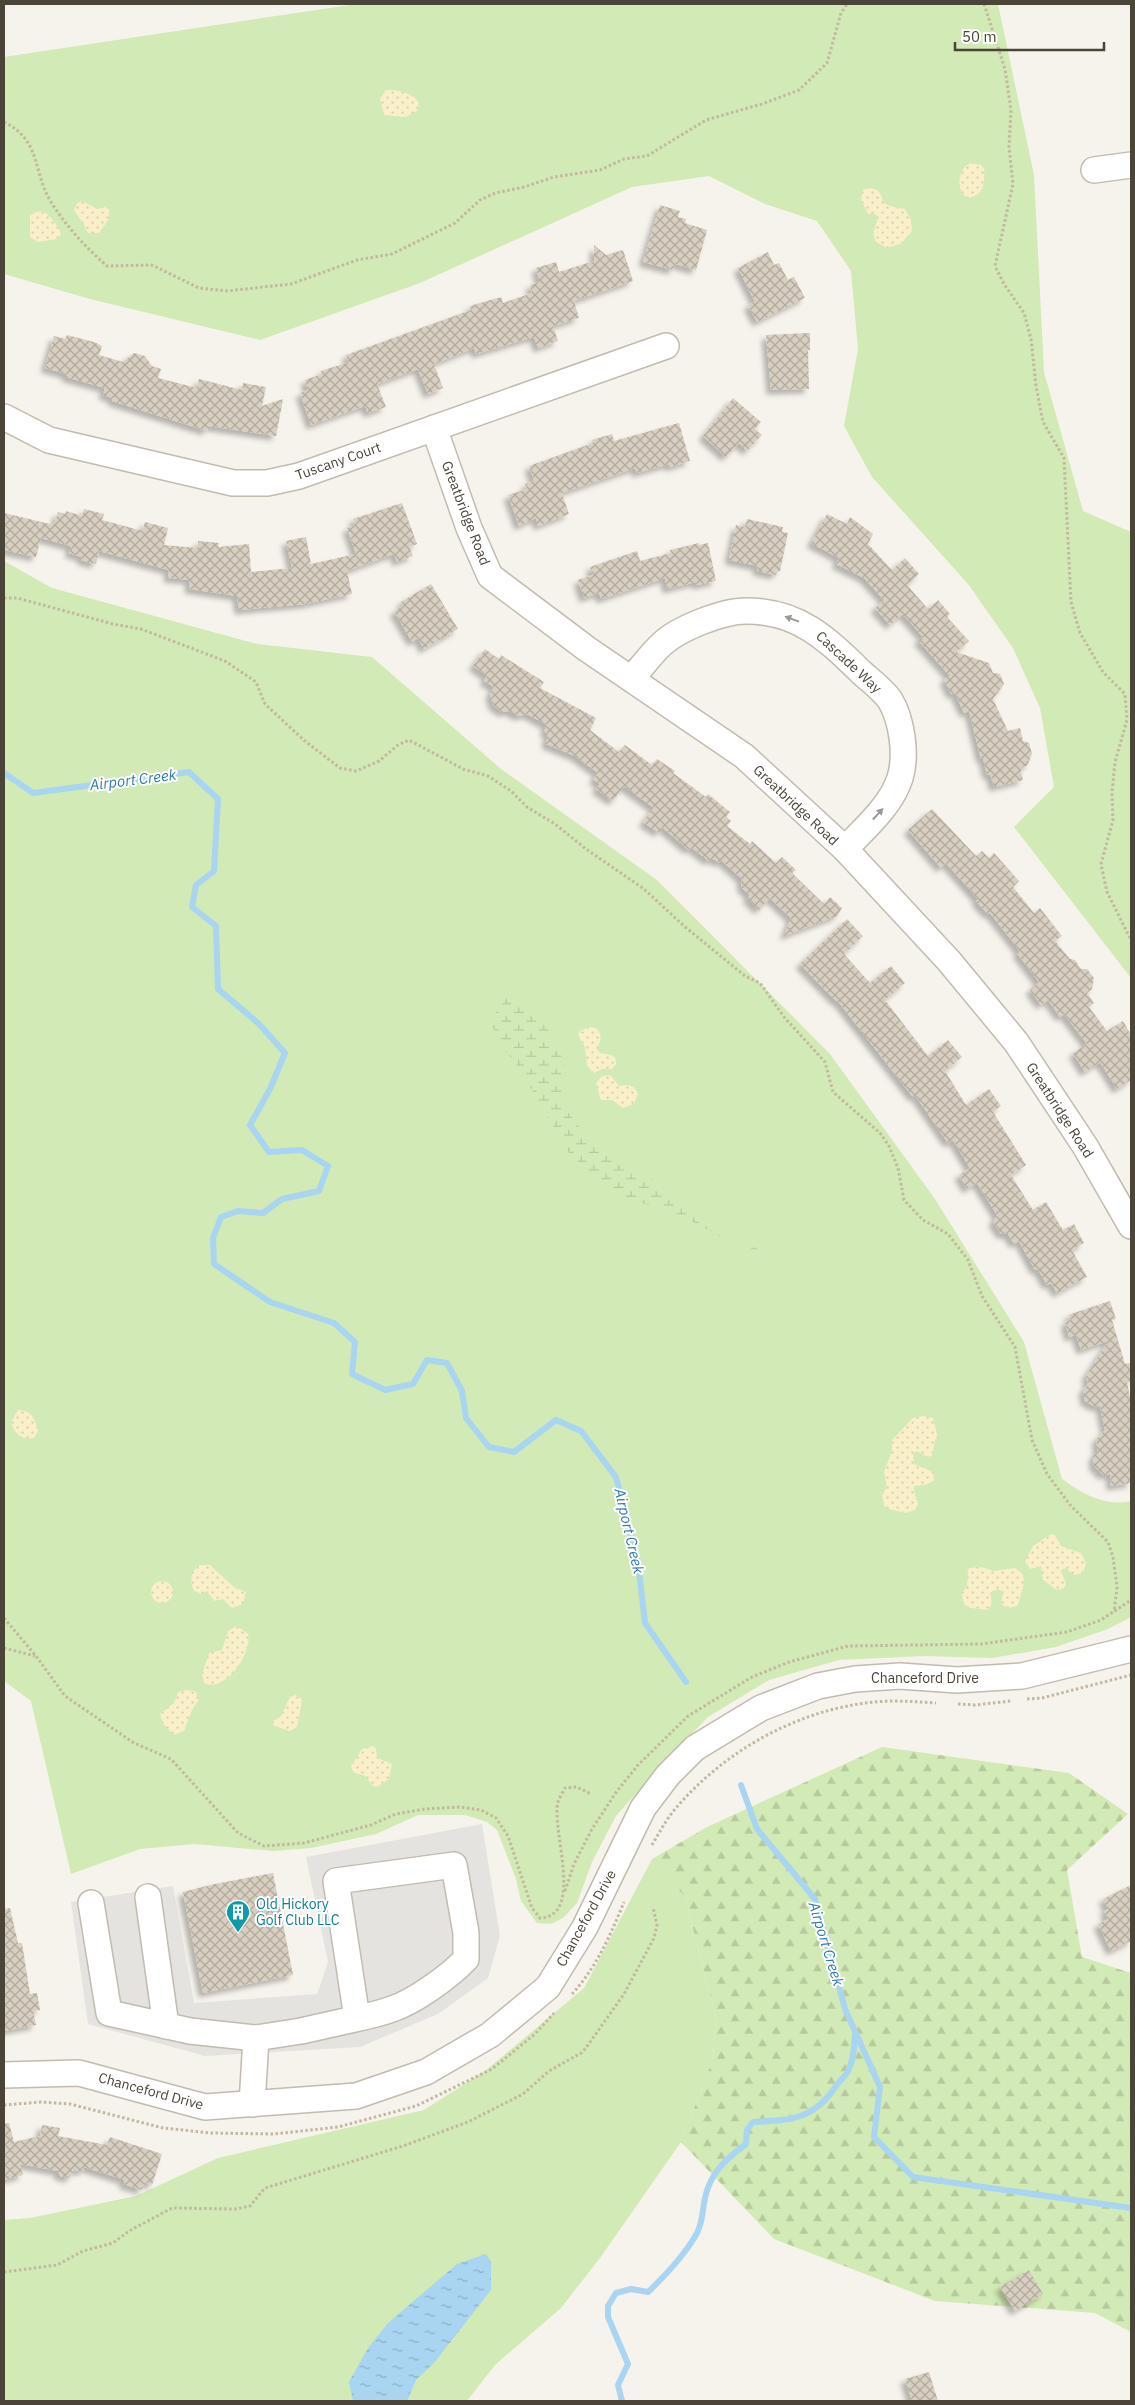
<svg xmlns="http://www.w3.org/2000/svg" width="1135" height="2405" font-family="'IBM Plex Sans',sans-serif">
	<style>
		.green { fill: #d2eab5 }
		.forest { fill: url(#forest-firs) }
		.wetland { fill: url(#wetland-marsh) }
		.sand { fill: url(#sand-dots) }
		.parking { fill: #e5e3e0 }
		.water { fill: url(#water-ripples) }
		.lines { fill: none; stroke-linecap: round; stroke-linejoin: round }
		.stream { stroke: #a9d4f2; stroke-width: 6 }
		.building { fill: url(#building-cross-hatch); filter: url(#shadow) }
		.minor-casing { stroke: #c2bbae; stroke-width: 28 }
		.path { stroke: #c4b79f; stroke-width: 3; stroke-dasharray: 2.5 2.5; stroke-linecap: butt }
		.minor { stroke: #fff; stroke-width: 25 }
		.oneway { fill: #9c9892 }
		.labels { text-anchor: middle; stroke-width: 4; stroke-linejoin: round; paint-order: stroke }
		.street-label { font-size: 14px; fill: #4b4439; stroke: #fff }
		.culture-label { font-size: 14px; fill: #0d838f; stroke: #fff; text-anchor: start }
		.water-label { font-size: 15px; font-style: italic; fill: #2e7ab2; stroke: #fff }
	</style>
	<defs>
		<pattern id="forest-firs" width="22" height="20" patternUnits="userSpaceOnUse" patternTransform="scale(1.25)"><rect width="22" height="20" fill="#d2eab5"/><path d="M5 1l3.5 6h-7zM16 11l3.5 6h-7z" fill="#b6ca9c"/></pattern>
		<pattern id="wetland-marsh" width="20" height="14" patternUnits="userSpaceOnUse" patternTransform="scale(1.25)"><rect width="20" height="14" fill="#d2eab5"/><path d="M1 5h8M5 5V1M11 12h8M15 12V8" fill="none" stroke="#b6ca9c"/></pattern>
		<pattern id="sand-dots" width="8" height="8" patternUnits="userSpaceOnUse" patternTransform="scale(1.25)"><rect width="8" height="8" fill="#f9efc9"/><path d="M2 2h.1M6 6h.1" fill="none" stroke="#d7cead" stroke-width="1.8" stroke-linecap="round"/></pattern>
		<pattern id="water-ripples" width="26" height="14" patternUnits="userSpaceOnUse" patternTransform="scale(1.25)"><rect width="26" height="14" fill="#a9d4f2"/><path d="M2 4q2-2 4 0t4 0M15 11q2-2 4 0t4 0" fill="none" stroke="#8caec5"/></pattern>
		<pattern id="building-cross-hatch" width="8" height="8" patternUnits="userSpaceOnUse" patternTransform="scale(1.25)"><rect width="8" height="8" fill="#d8cfc1"/><path d="M0 0l8 8M0 8l8-8" fill="none" stroke="#b1aa9e"/></pattern>
		<filter id="shadow"><feDropShadow dx="-4.5" dy="4.5" stdDeviation="2.5" flood-color="#0004"/></filter>
	</defs>
	<rect width="100%" height="100%" fill="#f6f3ec"/>
	<g class="green">
		<polygon points="356,4 998,4 1034,175 1044,372 1083,511 1131,532 1131,978 1014,827 1054,787 1040,708 1013,648 968,584 872,477 844,426 858,349 851,271 817,221 765,204 709,176 632,187 420,283 260,340 90,299 4,274 4,57"/>
		<path d="M4,561L52,588L257,644L372,657L501,769L657,880L830,1054L935,1199L1024,1342L1062,1479C1083,1494 1105,1507 1131,1501V1617L1108,1629L1056,1647L992,1658L924,1656L839,1660L769,1680L708,1717L669,1757L616,1816L592,1862L577,1903L563,1918L551,1924L537,1923L521,1901L516,1879L497,1830L487,1822L465,1815H418L376,1834L311,1848L274,1851L194,1844L140,1849L71,1874L31,1701L4,1681Z"/>
		<polygon points="652,1859 659,1864 685,1897 716,2017 713,2059 681,2142 600,2258 561,2308 495,2365 467,2401 4,2401 4,2220 30,2218 136,2196 218,2158 424,2110 485,2071 584,1988"/>
	</g>
	<polygon class="forest" points="882,1747 1069,1773 1128,1814 1067,1870 1082,1957 1131,1973 1131,2332 1095,2313 935,2301 774,2239 681,2142 713,2059 716,2017 685,1897 652,1859 707,1827"/>
	<polygon class="wetland" points="509,994 519,1000 548,1029 553,1048 567,1054 560,1083 566,1110 582,1130 614,1157 656,1181 691,1212 729,1236 757,1248 753,1254 680,1215 615,1195 569,1153 519,1068 505,1050 490,1022"/>
	<g class="sand">
		<path d="M386,90C400,90 411,92 419,103L417,111L406,117L384,115L380,99Z"/>
		<path d="M972,163L981,165L984,169C985,183 984,195 968,198C955,192 957,166 972,163Z"/>
		<path d="M867,188C878,188 881,192 883,202L890,206L905,209L911,220L912,231L902,243L887,248L876,242L873,234L878,217L874,213L868,214L861,199L863,190Z"/>
		<path d="M82,201L97,209L106,207L109,209V219L99,233H88C84,223 79,218 74,210L77,203Z"/>
		<path d="M42,211C51,215 57,225 61,234L57,239L38,242L30,237V216L33,213Z"/>
		<path d="M590,1027L596,1028C604,1036 600,1041 597,1049L600,1053C608,1055 617,1053 616,1064L612,1069H602L594,1073L587,1066L585,1047L578,1035L580,1031Z"/>
		<polygon points="608,1075 611,1076 619,1086 628,1085 634,1087 638,1094 634,1104 623,1108 612,1100 601,1100 596,1083 601,1077"/>
		<path d="M18,1410C32,1410 35,1419 38,1431L34,1438C21,1441 14,1433 11,1422Z"/>
		<polygon points="923,1416 933,1418 938,1438 935,1440 932,1456 927,1457 917,1451 913,1453 914,1464 933,1472 934,1481 925,1485 914,1486 914,1491 918,1504 915,1510 905,1513 889,1509 884,1506 882,1495 887,1487 884,1472 892,1451 892,1440 913,1418"/>
		<polygon points="1051,1534 1055,1535 1061,1546 1081,1553 1086,1563 1083,1573 1074,1575 1066,1568 1061,1570 1066,1584 1064,1588 1057,1590 1043,1580 1041,1566 1030,1569 1025,1561 1033,1546"/>
		<polygon points="200,1565 210,1565 234,1587 246,1592 243,1604 232,1608 223,1599 214,1601 207,1591 202,1594 194,1591 191,1583 192,1572"/>
		<path d="M981,1567L994,1571L1015,1568L1023,1574L1024,1583L1018,1605C1012,1608 1007,1609 1001,1604L1003,1592L998,1589L990,1593L992,1603L988,1610L971,1608L963,1604L962,1592L967,1587L968,1570L969,1568Z"/>
		<circle cx="162" cy="1592" r="11"/>
		<path d="M235,1627L240,1628L248,1634C253,1652 225,1694 204,1683L202,1674L209,1653L222,1650L228,1631Z"/>
		<polygon points="186,1690 195,1691 199,1700 193,1708 184,1731 174,1735 163,1724 160,1714 174,1703 178,1692"/>
		<polygon points="296,1695 301,1698 302,1701 297,1727 290,1731 274,1726 272,1722 281,1716 290,1697"/>
		<polygon points="373,1746 376,1749 377,1758 392,1764 389,1779 377,1787 373,1786 365,1776 353,1772 351,1766 362,1749"/>
	</g>
	<polygon class="parking" points="482,1824 500,1936 488,1978 438,2014 360,2047 205,2056 88,2024 71,1902 173,1886 194,2003 317,1994 328,1962 306,1857"/>
	<polygon class="water" points="486,2254 491,2262 491,2290 434,2363 416,2380 408,2399 406,2401 353,2401 349,2382 368,2348 388,2323 457,2264"/>
	<g class="lines">
		<g class="stream">
			<polyline points="4,773 33,793 189,772 218,799 214,871 196,885 192,907 216,926 218,989 258,1023 285,1053 270,1089 250,1125 269,1152 302,1150 328,1166 319,1191 282,1199 263,1213 238,1211 221,1217 213,1238 214,1264 270,1302 334,1323 355,1342 352,1374 385,1390 413,1384 427,1360 447,1363 462,1391 466,1418 489,1447 514,1452 556,1420 581,1431 616,1477 638,1562 645,1623 686,1682"/>
			<polyline points="741,1785 757,1829 815,1899 845,2009 880,2087 874,2137 913,2177 1131,2208"/>
			<path d="M622,2401L618,2385L628,2364L608,2317V2306L616,2293L631,2289L648,2292C666,2275 683,2257 696,2235C703,2223 702,2212 705,2198C710,2173 727,2158 746,2144L747,2130L753,2122C790,2120 814,2120 836,2086C839,2081 845,2077 848,2071C854,2060 854,2046 855,2034"/>
		</g>
	</g>
	<g class="building">
		<polygon points="660,205 680,211 678,217 686,219 685,223 707,230 696,270 675,264 673,270 643,262"/>
		<polygon points="594,245 606,255 623,250 633,281 574,301 579,318 553,326 558,341 538,348 534,337 476,354 474,348 434,364 443,388 428,394 418,369 377,384 386,407 368,413 365,406 311,425 300,393 308,390 305,380 322,374 321,371 349,362 346,355 471,310 470,306 501,297 503,303 532,293 530,285 540,282 536,268 556,262 559,272 594,261"/>
		<polygon points="768,252 774,265 779,263 788,280 794,277 805,298 757,322 748,305 755,302 738,268"/>
		<polygon points="810,333 810,350 808,350 809,389 771,390 766,335"/>
		<polygon points="67,335 94,342 102,346 99,355 123,362 134,353 145,356 152,366 161,369 158,378 197,388 199,379 242,390 243,383 266,387 262,406 283,399 276,436 208,426 207,431 112,401 113,398 103,395 105,388 66,377 67,374 45,368 54,336 65,339"/>
		<polygon points="733,398 761,422 755,429 762,435 747,451 739,443 726,457 703,436"/>
		<polygon points="679,423 690,461 670,467 669,464 637,473 635,468 562,493 569,514 538,526 536,518 519,526 508,495 527,489 525,484 534,481 529,466 593,443 592,440 612,434 614,441"/>
		<polygon points="402,503 417,544 409,547 413,556 397,562 394,554 347,571 352,594 305,604 239,610 237,596 189,589 190,580 168,578 169,570 99,551 96,564 81,560 82,557 69,553 71,546 41,538 36,557 4,550 4,513 54,525 58,512 65,514 66,511 82,516 84,509 104,514 102,520 143,531 145,522 168,528 164,545 198,548 198,541 219,543 218,547 249,544 251,572 292,568 286,541 306,537 311,564 356,554 347,528 355,525 353,519"/>
		<polygon points="827,514 847,524 850,517 873,534 868,544 892,570 905,558 919,574 907,585 928,609 938,600 950,614 947,617 969,641 956,652 989,663 993,673 1000,674 1004,684 993,699 1008,731 1020,728 1023,741 1029,743 1032,754 1027,766 1020,767 1023,780 994,787 990,774 987,775 983,758 981,759 969,711 964,713 955,693 951,694 944,679 950,676 918,640 923,637 903,614 890,625 875,608 884,600 864,578 836,564 839,558 811,543"/>
		<polygon points="747,519 783,527 782,532 788,533 780,571 777,571 776,575 757,571 758,566 729,560 736,525 745,527"/>
		<polygon points="699,543 699,545 708,543 716,581 697,585 696,582 667,589 665,578 601,599 599,593 584,598 578,580 593,575 590,567 637,551 640,561 671,553 670,550"/>
		<polygon points="431,584 458,629 424,649 418,638 412,642 394,611 403,606 401,602"/>
		<polygon points="485,649 499,659 501,655 544,682 540,688 596,718 590,730 619,752 625,745 652,765 657,759 675,771 673,773 706,797 708,794 730,812 726,817 731,821 727,826 750,844 752,841 776,863 782,857 796,870 792,873 824,904 830,897 842,908 837,916 784,936 791,918 770,898 759,910 747,898 750,895 742,888 741,878 721,860 719,863 712,858 709,861 691,847 689,850 662,827 659,833 643,822 654,808 624,786 613,801 596,789 600,784 593,779 598,773 575,756 546,744 548,734 544,731 547,725 527,714 518,716 510,711 502,712 493,705 490,694 494,687 484,681 487,676 473,666"/>
		<polygon points="932,809 976,856 982,851 989,858 994,853 1019,881 1013,887 1034,913 1040,908 1062,936 1055,941 1070,959 1075,960 1081,969 1087,969 1094,978 1092,989 1087,993 1094,1003 1089,1007 1107,1031 1123,1021 1131,1035 1131,1080 1117,1089 1100,1062 1085,1072 1073,1053 1087,1044 1064,1014 1060,1017 1048,1000 1041,1005 1030,990 1039,982 1017,953 1020,951 990,913 988,914 976,901 978,899 946,863 941,868 908,830"/>
		<polygon points="847,919 863,936 844,954 870,983 891,966 905,983 885,1000 928,1056 948,1040 962,1057 945,1071 966,1105 989,1089 1001,1106 993,1112 1026,1165 1011,1175 1033,1210 1046,1202 1063,1230 1074,1224 1084,1243 1072,1250 1087,1277 1057,1293 1051,1283 1047,1285 1038,1269 1035,1270 1019,1241 1014,1244 1008,1234 1001,1234 993,1222 997,1215 977,1183 967,1189 959,1175 970,1168 953,1140 948,1143 915,1095 913,1097 837,1000 836,1001 800,964"/>
		<polygon points="1110,1301 1116,1319 1112,1320 1125,1364 1131,1363 1131,1381 1127,1382 1131,1402 1131,1483 1111,1486 1110,1474 1103,1475 1094,1466 1093,1456 1098,1451 1096,1440 1105,1430 1100,1406 1096,1407 1085,1401 1083,1390 1088,1384 1086,1376 1108,1341 1081,1350 1076,1335 1069,1337 1065,1322 1071,1320 1068,1315"/>
		<polygon points="273,1873 293,1975 203,1993 183,1892 210,1885"/>
		<polygon points="1131,1885 1131,1941 1111,1951 1098,1924 1108,1919 1104,1911 1108,1909 1103,1899"/>
		<polygon points="10,1908 18,1943 22,1943 30,1994 37,1993 40,2010 33,2011 36,2025 4,2031 4,1909"/>
		<polygon points="9,2123 14,2142 40,2136 42,2125 60,2128 58,2136 107,2145 110,2137 162,2154 152,2185 144,2182 142,2190 123,2184 125,2180 84,2167 83,2171 74,2170 70,2178 60,2176 58,2171 20,2164 23,2175 4,2180 4,2124"/>
		<polygon points="1029,2270 1043,2294 1015,2311 1000,2287"/>
		<polygon points="929,2372 938,2401 912,2401 905,2379"/>
	</g>
	<g class="lines">
		<g class="minor-casing">
			<g id="minor">
				<polyline points="1094,170 1131,165"/>
				<polyline points="4,417 49,440 233,483 267,483 299,476 666,346"/>
				<polyline points="434,428 469,528 490,576 587,649 744,756 845,849 949,961 1016,1042 1085,1146 1131,1226"/>
				<path d="M632,678C642,667 651,654 662,644C679,628 723,611 746,611C799,611 827,639 862,673C871,681 883,690 890,700C902,720 907,755 900,778C891,806 865,828 845,849"/>
				<polyline points="148,1897 166,2026"/>
				<polyline points="91,1903 109,2013 190,2031 256,2038 252,2104"/>
				<path d="M256,2038L301,2031L350,2020C364,2017 379,2014 392,2009C414,2002 450,1976 466,1959V1933L454,1865L336,1881L357,2018"/>
				<polyline points="4,2075 79,2073 205,2107 356,2096 426,2072 490,2035 548,1987 585,1927 643,1808 668,1775 695,1748 761,1708 818,1686 855,1679 900,1676 957,1680 1022,1676 1131,1649"/>
			</g>
		</g>
		<g class="path">
			<polyline points="984,4 1005,69 1011,110 1009,147 1013,184 995,266 1004,284 1024,313 1031,339 1036,386 1043,422 1064,458 1071,602 1080,633 1103,672 1125,694 1127,720 1115,762 1112,793 1113,820 1101,864 1107,892 1131,940"/>
			<path d="M4,122C42,141 32,171 51,202C66,226 86,248 107,266L152,265L199,288L227,291L291,284L357,260L392,254L455,223L480,200L495,193L524,187L554,177L600,170L624,159L647,156L706,120L762,104L799,90L827,63L841,13L847,4"/>
			<polyline points="4,598 17,598 113,624 141,629 225,661 256,682 265,704 306,742 340,768 356,771 379,761 398,745 409,740 463,769 488,776 511,791 527,807 555,824 586,849 644,889 684,926 745,976 760,983 784,1017 825,1062 833,1092 880,1133 889,1146 898,1168 904,1200 923,1220 948,1234 968,1260 982,1296 1015,1347 1032,1440 1047,1474 1071,1506 1108,1542 1113,1557 1117,1587 1114,1612"/>
			<path d="M4,1618L36,1656L65,1696L134,1743L171,1759L238,1833L264,1846L304,1843L371,1825L396,1814L425,1809L460,1807L481,1810L496,1818L508,1836L532,1908L540,1918C585,1916 551,1830 558,1802C559,1798 563,1792 565,1788L577,1787L591,1794"/>
			<polyline points="4,1648 35,1656"/>
			<polyline points="1027,1699 1042,1698 1131,1675"/>
			<polyline points="958,1704 975,1705 1011,1701"/>
			<path d="M652,1845C659,1833 666,1820 675,1809C728,1747 807,1704 890,1701C906,1701 921,1702 936,1703"/>
			<polyline points="565,1891 574,1864 592,1829 617,1791 638,1765 688,1716 752,1677 789,1662 848,1646 981,1644 1067,1632 1101,1620 1131,1600"/>
			<path d="M572,1994C596,1968 611,1934 624,1902"/>
			<polyline points="4,2105 41,2102 70,2104 163,2128 211,2133 274,2134 338,2127 416,2106 492,2069 535,2034 554,2013"/>
			<polyline points="4,2272 57,2265 83,2251 113,2243 129,2231 172,2208 235,2209 250,2206 265,2188 403,2146 468,2122 523,2094 549,2071 583,2052 624,1994 654,1938 657,1925 653,1907"/>
		</g>
		<use href="#minor" class="minor"/>
	</g>
	<defs><path id="oneway-solid" d="M-6-.8H1V-3.2L6.5 0L1 3.2V.8H-6Z" transform="scale(1.25)"/></defs>
	<g class="oneway">
		<use href="#oneway-solid" transform="translate(792 619) rotate(-160)"/>
		<use href="#oneway-solid" transform="translate(878 814) rotate(-47)"/>
	</g>
	<defs>
		<g id="building-pin" transform="scale(1.25)"><path d="M0 17L-7.5 6A9.5 9.5 0 1 1 7.5 6Z" fill="#0f9aa8" stroke="#fff"/><path d="M-4-6H4V6H1V3H-1V6H-4ZM-2.5-4.3h1.7v1.8h-1.7ZM.8-4.3h1.7v1.8H.8ZM-2.5-1h1.7V.8h-1.7ZM.8-1h1.7V.8H.8Z" fill="#fff"/></g>
	</defs>
	<g fill-rule="evenodd">
		<use href="#building-pin" x="238" y="1912"/>
	</g>
	<g class="labels">
		<g class="street-label">
			<text transform="translate(338 461) rotate(-19)" y="5">Tuscany Court</text>
			<text transform="translate(466 513) rotate(69)" y="5">Greatbridge Road</text>
			<text transform="translate(849 662) rotate(43)" y="5">Cascade Way</text>
			<text transform="translate(796 805) rotate(43)" y="5">Greatbridge Road</text>
			<text transform="translate(1060 1110) rotate(57)" y="5">Greatbridge Road</text>
			<text x="925" y="1683">Chanceford Drive</text>
			<text transform="translate(586 1918) rotate(-61)" y="5">Chanceford Drive</text>
			<text transform="translate(151 2091) rotate(15)" y="5">Chanceford Drive</text>
		</g>
		<g class="culture-label">
			<text x="256" y="1909">Old Hickory<tspan x="256" dy="16">Golf Club LLC</tspan></text>
		</g>
		<g class="water-label">
			<text transform="translate(133 780) rotate(-7)" y="5">Airport Creek</text>
			<text transform="translate(629 1531) rotate(77)" y="5">Airport Creek</text>
			<text transform="translate(826 1944) rotate(73)" y="5">Airport Creek</text>
		</g>
	</g>
	<rect width="1135" height="2405" fill="none" stroke="#4b4439" stroke-width="10"/>
	<path d="M955 42v8h149v-8" fill="none" stroke="#4b4439" stroke-width="2.5"/>
	<text x="962" y="42" font-size="15" fill="#4b4439" stroke="#ffffff" stroke-width="4" paint-order="stroke">50 m</text>
</svg>
